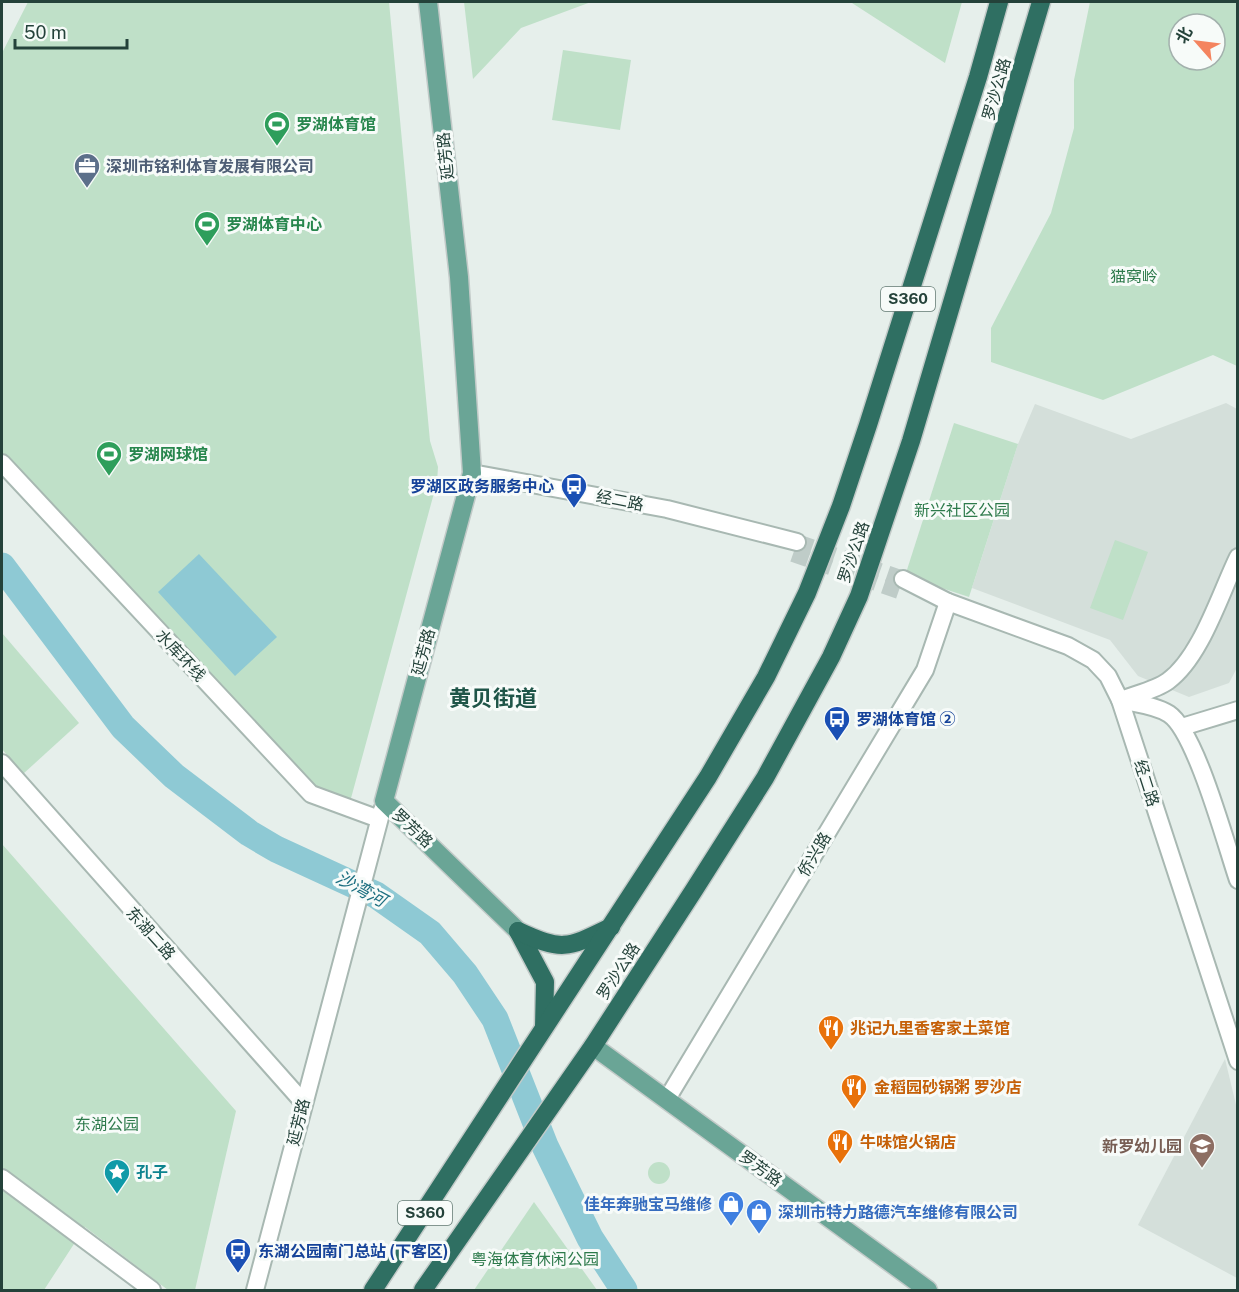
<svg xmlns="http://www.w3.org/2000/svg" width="1239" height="1292" font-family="'Public Sans','Noto Sans SC',sans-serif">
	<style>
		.built { fill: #d4dfda }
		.green { fill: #bfe0c8; fill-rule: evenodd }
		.water { fill: #8ec9d4 }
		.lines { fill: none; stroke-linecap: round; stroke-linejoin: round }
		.river { stroke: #8ec9d4; stroke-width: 27 }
		.minor-tunnel { stroke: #bfccc8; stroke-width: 16; stroke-dasharray: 16 8; stroke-linecap: butt }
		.minor-casing { stroke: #a8b8b2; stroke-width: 20 }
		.major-casing { stroke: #c2cac8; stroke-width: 21 }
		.highway-casing { stroke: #c2cac8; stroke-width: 21 }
		.minor { stroke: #fff; stroke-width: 16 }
		.major { stroke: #6aa596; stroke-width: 18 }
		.highway { stroke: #2f6f62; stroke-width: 18 }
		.labels { text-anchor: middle; stroke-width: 6; stroke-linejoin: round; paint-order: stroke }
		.shield { fill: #f7fbf9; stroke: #637a73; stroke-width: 1.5 }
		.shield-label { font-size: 15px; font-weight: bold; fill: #24423a }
		.street-label { font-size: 16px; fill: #24423a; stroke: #f7fbf9 }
		.leisure-label { font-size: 16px; font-weight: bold; fill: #27864d; stroke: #f7fbf9; text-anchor: start }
		.service-label { font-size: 16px; font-weight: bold; fill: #4e5e75; stroke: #f7fbf9; text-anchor: start }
		.park-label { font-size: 16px; fill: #2d7a4b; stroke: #f7fbf9 }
		.transit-label { font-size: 16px; font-weight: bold; fill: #164399; stroke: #f7fbf9; text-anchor: start }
		.food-label { font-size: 16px; font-weight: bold; fill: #c56008; stroke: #f7fbf9; text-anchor: start }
		.education-label { font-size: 16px; font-weight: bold; fill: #785e54; stroke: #f7fbf9; text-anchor: end }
		.culture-label { font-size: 16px; font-weight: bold; fill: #0d838f; stroke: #f7fbf9; text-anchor: start }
		.shop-label { font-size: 16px; font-weight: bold; fill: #366cbe; stroke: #f7fbf9; text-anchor: end }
		.water-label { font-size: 18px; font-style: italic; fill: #1c6f80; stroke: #f7fbf9 }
		.district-label { font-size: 22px; font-weight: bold; fill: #1f5548; stroke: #f7fbf9 }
	</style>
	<rect width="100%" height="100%" fill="#e6efeb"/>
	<g class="built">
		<polygon points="1226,403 1237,409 1238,666 1229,683 1189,697 1138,676 1110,640 972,588 1018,444 1035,404 1131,439"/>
		<polygon points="1225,1059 1238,1113 1237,1278 1138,1225"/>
	</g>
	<g class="green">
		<polygon points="28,2 389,2 430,441 438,467 437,482 347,813 306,799 2,477 2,53"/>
		<polygon points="464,2 591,2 521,28 473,79"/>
		<polygon points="844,2 962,2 945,63 852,3"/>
		<path d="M1090,2H1238L1237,366L1213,355L1103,400L991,362V328L1051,213L1074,128V80ZM1179,24H1215V60H1179Z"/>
		<polygon points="563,50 631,60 620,130 552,120"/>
		<polygon points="954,423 1018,444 969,597 905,576"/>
		<polygon points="1115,540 1148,552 1123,620 1090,608"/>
		<polygon points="2,633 79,723 23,774 2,749"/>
		<polygon points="2,844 236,1111 195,1290 168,1290 85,1227 44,1290 2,1290"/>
		<circle cx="659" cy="1173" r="11"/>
		<polygon points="534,1202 597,1290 474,1290"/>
	</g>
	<polygon class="water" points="199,554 277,637 235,676 158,592"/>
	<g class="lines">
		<polyline class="river" points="2,566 123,727 174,776 249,833 276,849 376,895 430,933 465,974 495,1019 545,1146 590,1238 624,1290"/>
		<g class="minor-tunnel">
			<polyline points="797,542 903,579"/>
			<polyline points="793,554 899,591"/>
		</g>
		<g class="minor-casing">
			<g id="minor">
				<polyline points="2,463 311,794 379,819"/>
				<polyline points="472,473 667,509 797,542"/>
				<polyline points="903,579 948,602 1068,646 1093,660 1108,676 1120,700 1238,1061"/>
				<path d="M1120,700C1136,704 1155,705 1169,714C1196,732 1226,845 1238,880"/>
				<path d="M1121,700C1136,694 1156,690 1168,681C1201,657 1220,594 1238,557"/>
				<polyline points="1182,727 1238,710"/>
				<polyline points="2,763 303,1102"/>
				<polyline points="667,1099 925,670 948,602"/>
				<polyline points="2,1178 152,1290"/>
				<polyline points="255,1290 382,810"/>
			</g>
		</g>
		<g class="major-casing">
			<g id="major">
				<polyline points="428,2 459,277 472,473 384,801 518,931"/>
				<polyline points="593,1046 928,1290"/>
			</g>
		</g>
		<g class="highway-casing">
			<g id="highway">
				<polyline points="518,931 545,982 544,1027"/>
				<path d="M518,931C563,952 568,948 611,927"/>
				<polyline points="373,1290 708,777 766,677 807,593 841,506 868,425 978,77 999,2"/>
				<polyline points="423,1290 593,1046 694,890 765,778 831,657 859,596 911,441 1041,2"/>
			</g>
		</g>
		<use href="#minor" class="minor"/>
		<use href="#major" class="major"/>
		<use href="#highway" class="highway"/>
	</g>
	<defs>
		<g id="stadium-pin" transform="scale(1.35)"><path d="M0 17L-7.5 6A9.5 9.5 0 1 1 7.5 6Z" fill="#2e9e5b" stroke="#f7fbf9"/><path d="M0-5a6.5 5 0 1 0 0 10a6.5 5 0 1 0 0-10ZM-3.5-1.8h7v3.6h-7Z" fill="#fff"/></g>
		<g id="office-pin" transform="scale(1.35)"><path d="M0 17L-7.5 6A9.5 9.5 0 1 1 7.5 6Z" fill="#5c6f8a" stroke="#f7fbf9"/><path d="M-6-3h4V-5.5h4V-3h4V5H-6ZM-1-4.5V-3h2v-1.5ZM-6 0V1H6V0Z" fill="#fff"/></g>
		<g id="bus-pin" transform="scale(1.35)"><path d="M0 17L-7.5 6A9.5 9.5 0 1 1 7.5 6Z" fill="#1a4fb4" stroke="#f7fbf9"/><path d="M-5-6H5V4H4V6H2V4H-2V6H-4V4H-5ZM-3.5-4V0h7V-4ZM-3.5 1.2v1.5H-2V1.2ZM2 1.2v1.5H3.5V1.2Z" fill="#fff"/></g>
		<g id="restaurant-pin" transform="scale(1.35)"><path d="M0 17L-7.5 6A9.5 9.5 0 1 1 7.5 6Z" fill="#e8710a" stroke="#f7fbf9"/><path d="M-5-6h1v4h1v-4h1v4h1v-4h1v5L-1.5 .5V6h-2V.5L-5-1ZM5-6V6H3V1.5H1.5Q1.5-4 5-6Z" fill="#fff"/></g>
		<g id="school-pin" transform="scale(1.35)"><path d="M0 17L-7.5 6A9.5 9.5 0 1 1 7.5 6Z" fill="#8d6e63" stroke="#f7fbf9"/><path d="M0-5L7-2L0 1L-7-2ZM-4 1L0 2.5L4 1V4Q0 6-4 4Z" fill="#fff"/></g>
		<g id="sight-pin" transform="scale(1.35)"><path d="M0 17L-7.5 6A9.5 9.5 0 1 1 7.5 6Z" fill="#0f9aa8" stroke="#f7fbf9"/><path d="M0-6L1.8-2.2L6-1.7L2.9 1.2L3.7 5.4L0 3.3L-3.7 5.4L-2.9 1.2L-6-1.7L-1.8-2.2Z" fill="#fff"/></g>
		<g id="shop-pin" transform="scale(1.35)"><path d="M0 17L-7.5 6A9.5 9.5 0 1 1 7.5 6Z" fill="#3f7fe0" stroke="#f7fbf9"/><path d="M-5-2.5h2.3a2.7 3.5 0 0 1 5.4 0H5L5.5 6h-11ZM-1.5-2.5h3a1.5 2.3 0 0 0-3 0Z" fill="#fff"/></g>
	</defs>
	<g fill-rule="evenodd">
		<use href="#stadium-pin" x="277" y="124"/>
		<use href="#office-pin" x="87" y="166"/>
		<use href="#stadium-pin" x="207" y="224"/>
		<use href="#stadium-pin" x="109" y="454"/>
		<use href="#bus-pin" x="574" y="486"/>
		<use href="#bus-pin" x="837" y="719"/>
		<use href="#restaurant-pin" x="831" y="1028"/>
		<use href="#restaurant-pin" x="854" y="1087"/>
		<use href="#restaurant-pin" x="840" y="1142"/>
		<use href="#school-pin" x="1202" y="1146"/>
		<use href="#sight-pin" x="117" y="1172"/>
		<use href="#shop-pin" x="731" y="1204"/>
		<use href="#shop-pin" x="759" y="1212"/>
		<use href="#bus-pin" x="238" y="1251"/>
	</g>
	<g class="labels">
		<g class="shield">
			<rect x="881" y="287" width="54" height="24" rx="4.5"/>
			<rect x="398" y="1201" width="54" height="24" rx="4.5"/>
		</g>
		<g class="shield-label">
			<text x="908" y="304">S360</text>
			<text x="425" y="1218">S360</text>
		</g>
		<g class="street-label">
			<text transform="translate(996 89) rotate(-74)" y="6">罗沙公路</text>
			<text transform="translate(445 156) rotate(-96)" y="6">延芳路</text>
			<text transform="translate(620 500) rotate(11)" y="6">经二路</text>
			<text transform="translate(853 552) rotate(-71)" y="6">罗沙公路</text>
			<text transform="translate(423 652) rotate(-75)" y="6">延芳路</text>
			<text transform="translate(181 655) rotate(47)" y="6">水库环线</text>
			<text transform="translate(1147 783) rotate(72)" y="6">经二路</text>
			<text transform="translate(413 828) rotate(43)" y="6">罗芳路</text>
			<text transform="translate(814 854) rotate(-59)" y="6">侨兴路</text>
			<text transform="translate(151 933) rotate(48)" y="6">东湖二路</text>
			<text transform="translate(618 971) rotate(-57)" y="6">罗沙公路</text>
			<text transform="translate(298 1122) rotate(-76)" y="6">延芳路</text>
			<text transform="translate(761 1168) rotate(36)" y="6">罗芳路</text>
		</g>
		<g class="leisure-label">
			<text x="296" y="130">罗湖体育馆</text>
			<text x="226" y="230">罗湖体育中心</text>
			<text x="128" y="460">罗湖网球馆</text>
		</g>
		<g class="service-label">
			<text x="106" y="172">深圳市铭利体育发展有限公司</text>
		</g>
		<g class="park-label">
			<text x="1134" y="282">猫窝岭</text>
			<text x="962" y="516">新兴社区公园</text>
			<text x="107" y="1130">东湖公园</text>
			<text x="535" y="1265">粤海体育休闲公园</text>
		</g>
		<g class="transit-label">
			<text x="554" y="492" text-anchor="end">罗湖区政务服务中心</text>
			<text x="856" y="725">罗湖体育馆 ②</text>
			<text x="258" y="1257">东湖公园南门总站 (下客区)</text>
		</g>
		<g class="food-label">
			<text x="850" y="1034">兆记九里香客家土菜馆</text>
			<text x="874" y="1093">金稻园砂锅粥 罗沙店</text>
			<text x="860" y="1148">牛味馆火锅店</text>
		</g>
		<g class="education-label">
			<text x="1182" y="1152">新罗幼儿园</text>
		</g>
		<g class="culture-label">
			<text x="136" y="1178">孔子</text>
		</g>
		<g class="shop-label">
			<text x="712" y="1210">佳年奔驰宝马维修</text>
			<text x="778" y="1218" text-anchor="start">深圳市特力路德汽车维修有限公司</text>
		</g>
		<g class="water-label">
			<text transform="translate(361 889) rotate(29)" y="6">沙湾河</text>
		</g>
		<g class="district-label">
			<text x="493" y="706">黄贝街道</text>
		</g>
	</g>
	<rect width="1239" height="1292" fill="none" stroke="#24423a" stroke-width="6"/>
	<g transform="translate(1197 42) rotate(298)"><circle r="28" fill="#f7fbf9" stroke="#a3b1ad" stroke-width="1.5"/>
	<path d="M0-4.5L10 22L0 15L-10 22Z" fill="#f4845f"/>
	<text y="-9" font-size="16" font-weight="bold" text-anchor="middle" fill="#24423a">北</text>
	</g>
	<path d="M15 39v9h112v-9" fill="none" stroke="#24423a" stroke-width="3"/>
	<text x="24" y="39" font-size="18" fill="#24423a" stroke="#f7fbf9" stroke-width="4.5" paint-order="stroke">50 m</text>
</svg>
